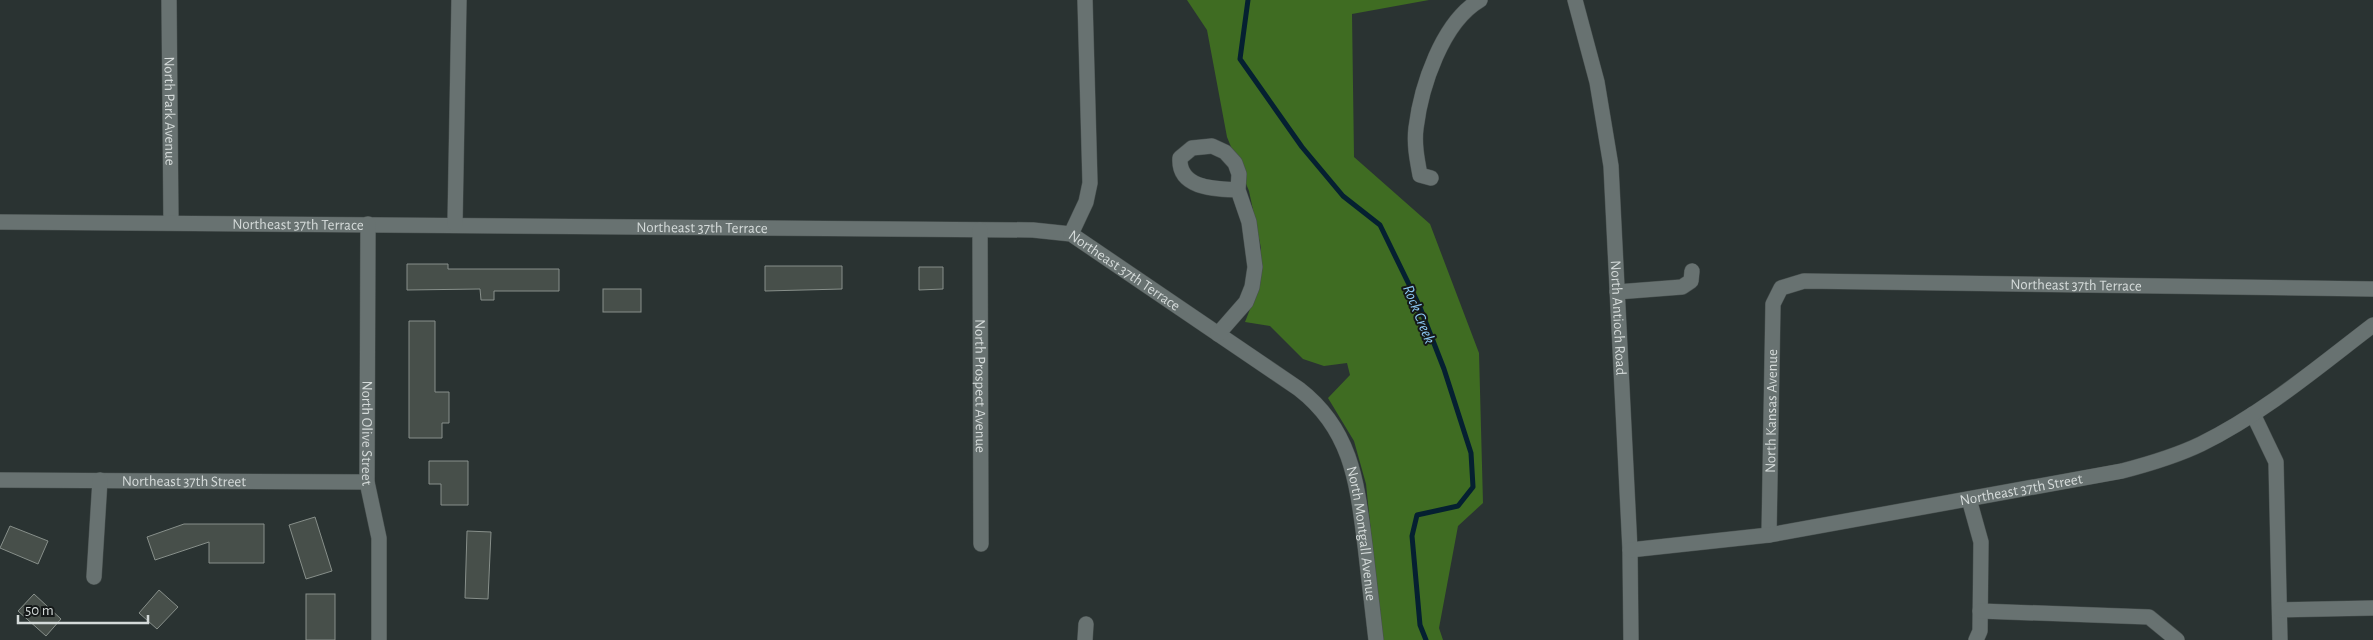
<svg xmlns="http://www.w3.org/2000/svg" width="2373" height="640" font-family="'Alegreya Sans',sans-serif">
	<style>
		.forest { fill: #3f6c22 }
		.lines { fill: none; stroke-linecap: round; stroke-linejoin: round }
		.stream { stroke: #052031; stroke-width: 5 }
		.building { fill: #474f4a; stroke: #878f8a }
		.minor-casing { stroke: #48504f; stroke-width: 16 }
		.minor { stroke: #687271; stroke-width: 15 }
		.labels { text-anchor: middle; stroke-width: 4; stroke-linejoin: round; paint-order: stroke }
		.street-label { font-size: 15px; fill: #d4dad9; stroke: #151919 }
		.water-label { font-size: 16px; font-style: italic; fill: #8bc7f3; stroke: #151919 }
	</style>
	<rect width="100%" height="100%" fill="#2a3332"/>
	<polygon class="forest" points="1187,0 1429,0 1352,14 1354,157 1430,224 1479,353 1483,503 1458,526 1439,628 1443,640 1382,640 1366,484 1354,441 1328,398 1350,375 1347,363 1324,366 1303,359 1270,326 1245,322 1261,281 1261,248 1249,191 1227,137 1207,30"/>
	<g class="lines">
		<polyline class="stream" points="1248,0 1240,59 1302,147 1343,196 1380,225 1419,305 1444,369 1471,453 1473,487 1458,506 1417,515 1412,536 1420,625 1426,640"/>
	</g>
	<g class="building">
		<polygon points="407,264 448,264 448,269 559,269 559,291 494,291 494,300 481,300 480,289 407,290"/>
		<polygon points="765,266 842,266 842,289 765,291"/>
		<polygon points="919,267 943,267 943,289 919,290"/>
		<rect x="603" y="289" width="38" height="23"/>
		<polygon points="409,321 435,321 435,392 449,392 449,423 442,423 442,438 409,438"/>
		<polygon points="429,461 468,461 468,505 441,505 441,484 429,484"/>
		<polygon points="315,517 332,571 306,579 289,525"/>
		<polygon points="184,524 264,524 264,563 209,563 209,542 155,560 147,537"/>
		<polygon points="10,526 48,541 38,564 0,548"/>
		<polygon points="467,531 491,532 488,599 465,598"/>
		<polygon points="159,590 178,607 157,629 139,613"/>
		<polygon points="34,594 61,619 46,636 18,611"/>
		<rect x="306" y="594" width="29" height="46"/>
	</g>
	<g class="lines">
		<g class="minor-casing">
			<g id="minor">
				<path id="s1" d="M169,0L171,222"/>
				<path id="s2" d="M1575,0L1597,82L1611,166L1630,550L1631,640"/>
				<path d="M1431,178L1420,175C1417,159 1414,144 1416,128C1421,87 1442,22 1480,0"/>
				<path id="s3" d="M0,222L1033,230L1071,234L1299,389C1352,430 1357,483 1365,545C1369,577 1372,608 1376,640"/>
				<path id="s4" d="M368,224L367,482L379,538V640"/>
				<polyline points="455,224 459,0"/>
				<path id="s5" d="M980,230L981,544"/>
				<polyline points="1071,234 1086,202 1090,183 1085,0"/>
				<polyline points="1617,292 1682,287 1691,281 1692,271"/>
				<path d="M1218,334L1246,302L1252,287L1255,267L1249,222L1238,190L1239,174L1235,163L1225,152L1212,146L1192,148L1180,158C1178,189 1216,189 1238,190"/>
				<polyline points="2253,414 2276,462 2280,640"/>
				<path id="s6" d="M0,480L367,482"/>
				<polyline points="1969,499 1981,542 1980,631 1976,640"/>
				<path id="s7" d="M1769,535L1773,304L1781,288L1804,281L2373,289"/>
				<path id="s8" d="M1630,550L1769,535L2122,471C2149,464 2176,456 2201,444C2264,413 2318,367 2373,325"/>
				<polyline points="94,577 100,480"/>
				<polyline points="2280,610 2373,608"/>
				<polyline points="1980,611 2149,617 2177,640"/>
				<polyline points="1085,640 1086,624"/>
			</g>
		</g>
		<use href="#minor" class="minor"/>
	</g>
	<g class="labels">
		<g class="street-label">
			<text dy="5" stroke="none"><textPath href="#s1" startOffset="111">North Park Avenue</textPath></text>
			<text dy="5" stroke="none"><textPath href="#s3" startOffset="298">Northeast 37th Terrace</textPath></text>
			<text dy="5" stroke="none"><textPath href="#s3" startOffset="702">Northeast 37th Terrace</textPath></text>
			<text dy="5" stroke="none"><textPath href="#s3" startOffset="1136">Northeast 37th Terrace</textPath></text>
			<text dy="5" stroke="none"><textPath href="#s7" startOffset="545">Northeast 37th Terrace</textPath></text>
			<text dy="5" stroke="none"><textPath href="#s2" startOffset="322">North Antioch Road</textPath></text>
			<text dy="5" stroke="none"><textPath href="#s5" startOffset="156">North Prospect Avenue</textPath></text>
			<text dy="5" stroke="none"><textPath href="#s7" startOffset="124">North Kansas Avenue</textPath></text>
			<text dy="5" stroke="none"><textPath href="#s4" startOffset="209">North Olive Street</textPath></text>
			<text dy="5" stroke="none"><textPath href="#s6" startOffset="184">Northeast 37th Street</textPath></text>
			<text dy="5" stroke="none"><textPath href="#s8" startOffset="396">Northeast 37th Street</textPath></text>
			<text dy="5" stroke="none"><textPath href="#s3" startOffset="1510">North Montgall Avenue</textPath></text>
		</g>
		<g class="water-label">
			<text transform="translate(1420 314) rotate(68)" y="6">Rock Creek</text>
		</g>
	</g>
	<path d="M18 615v8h130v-8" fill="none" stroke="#d4dad9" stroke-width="2.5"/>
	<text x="25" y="615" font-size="15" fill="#d4dad9" stroke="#151919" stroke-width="4" paint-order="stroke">50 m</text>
</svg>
